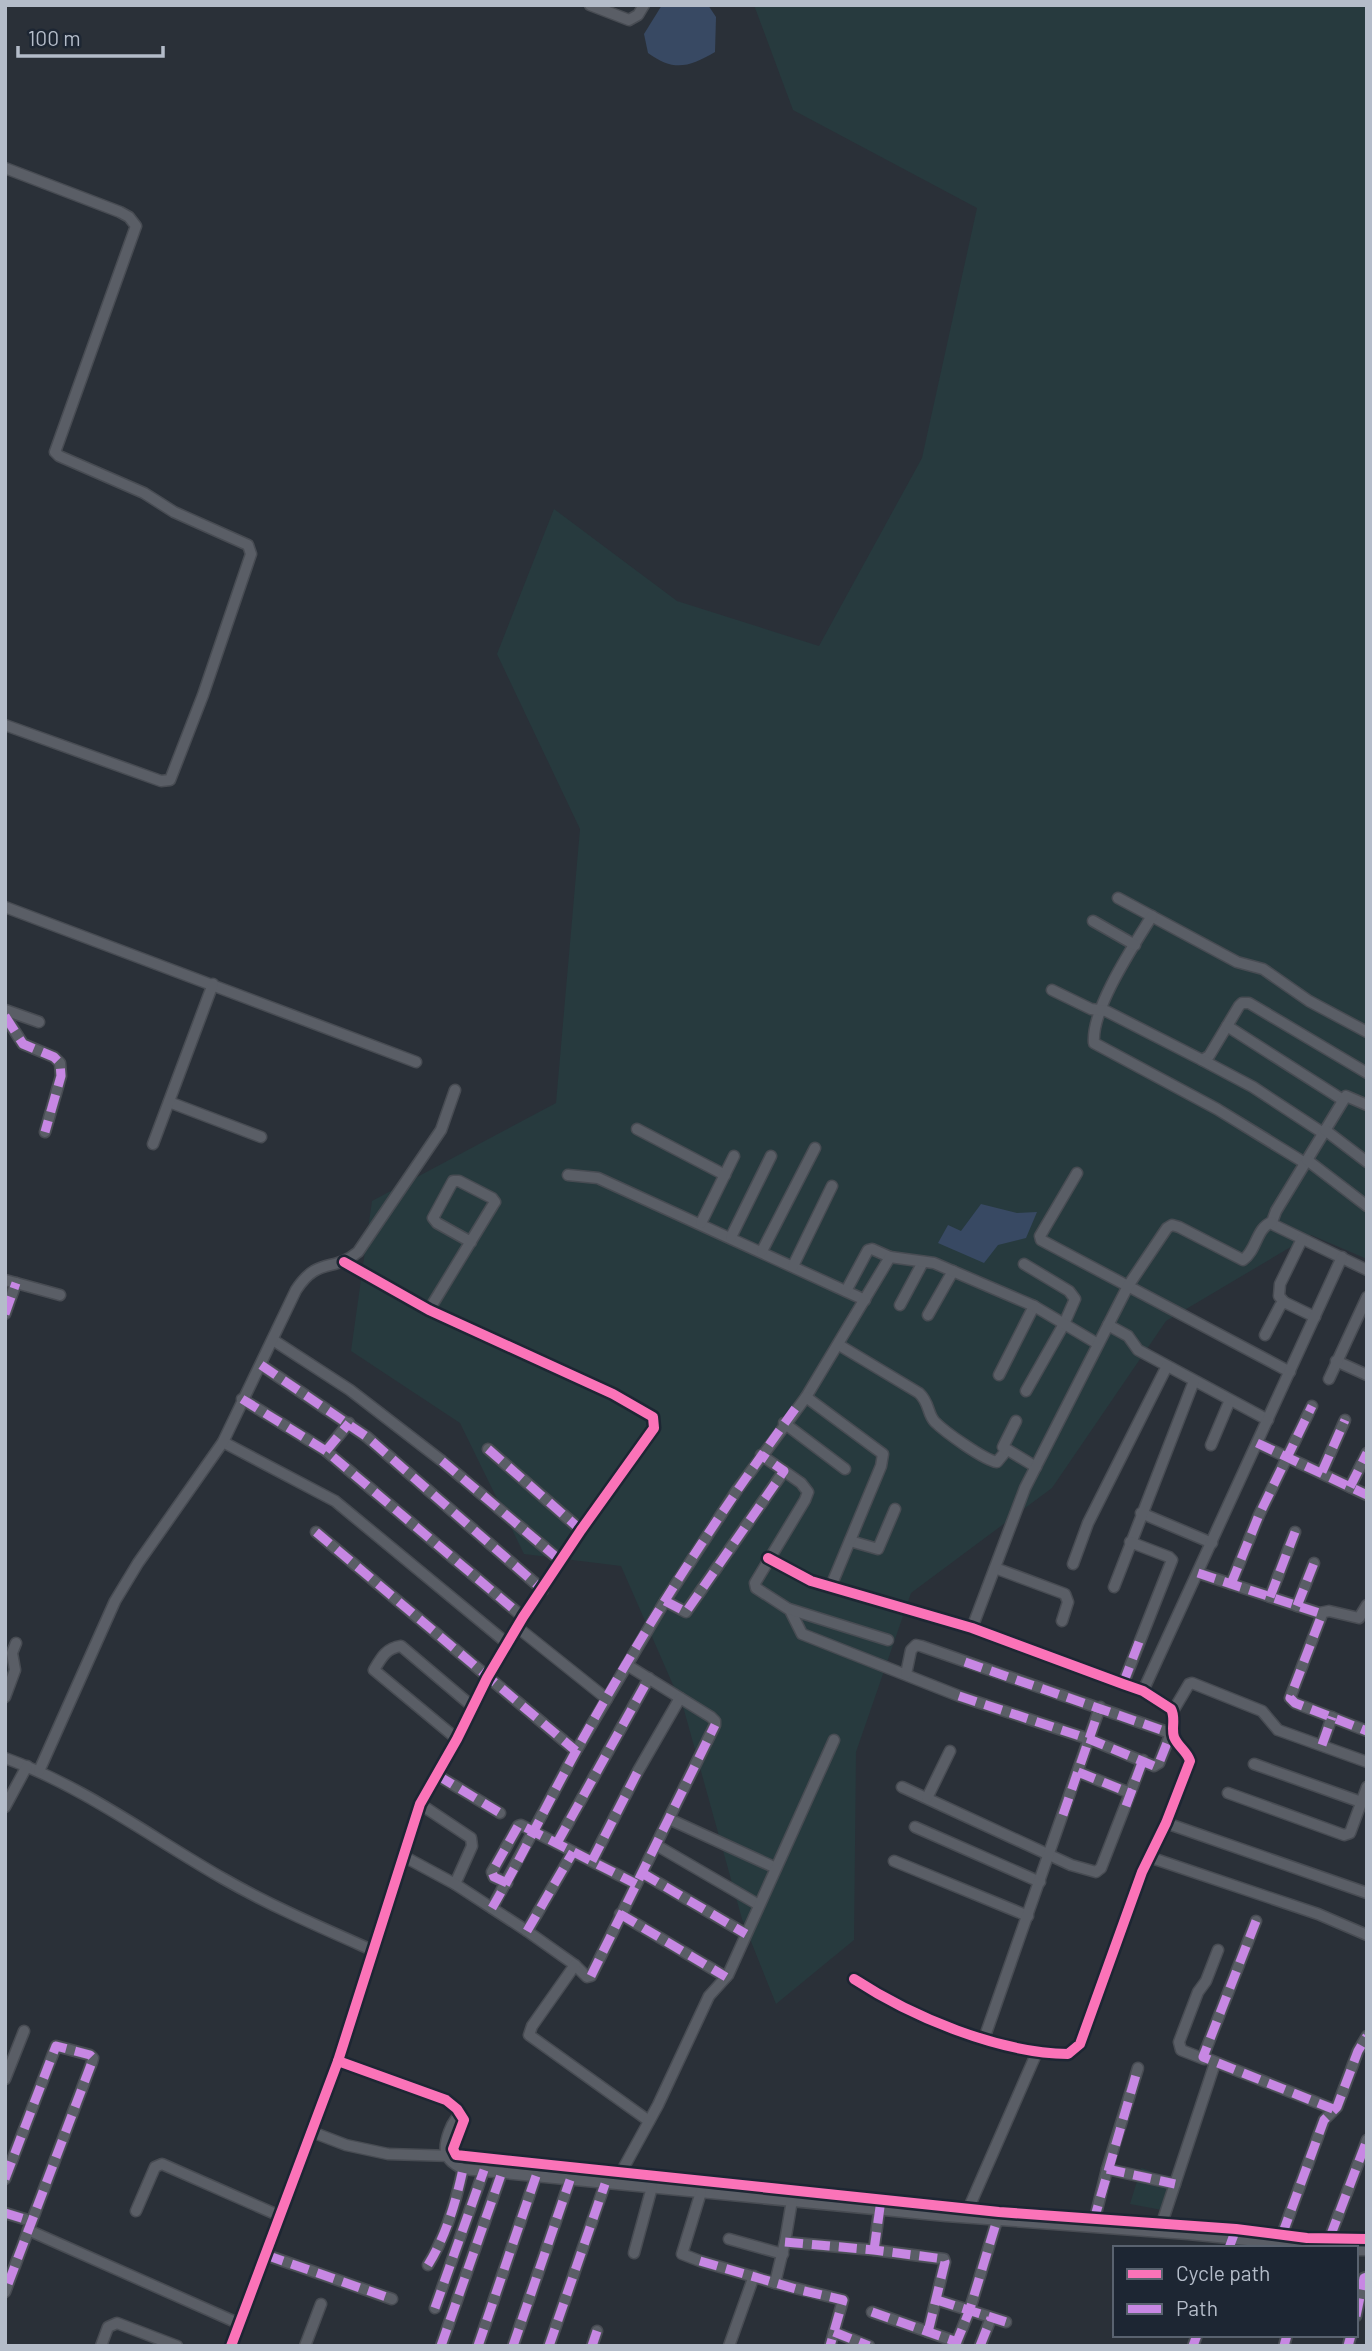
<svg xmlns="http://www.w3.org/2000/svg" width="1372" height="2351" font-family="Barlow,sans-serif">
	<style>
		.green { fill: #273a3e }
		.water { fill: #384963 }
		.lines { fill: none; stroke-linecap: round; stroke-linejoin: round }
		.street-casing { stroke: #484c53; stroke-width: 13 }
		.street { stroke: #5a5e66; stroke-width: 10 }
		.quiet { stroke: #c787e3; stroke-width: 9; stroke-dasharray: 18 9; stroke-linecap: butt }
		.cycleway-casing { stroke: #1d2633; stroke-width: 15 }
		.cycleway { stroke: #fb73b8; stroke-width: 10 }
	</style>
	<rect width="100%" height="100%" fill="#2a3038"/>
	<g class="green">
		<polygon points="754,5 1367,5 1367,1259 1311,1235 1166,1321 1052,1488 911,1593 856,1752 854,1940 776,2004 742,1919 684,1710 621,1566 524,1554 460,1423 351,1351 372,1201 556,1103 580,829 497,654 554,509 677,601 819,646 922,458 977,208 793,110"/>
		<polygon points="1141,2168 1151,2171 1150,2177 1170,2183 1162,2210 1130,2204"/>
	</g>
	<g class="water">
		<path d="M662,5H708L716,17L715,52C689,67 674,72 648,53L644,34Z"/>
		<polygon points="981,1204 1017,1213 1037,1212 1026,1238 998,1245 984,1263 938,1243 948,1225 961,1231"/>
	</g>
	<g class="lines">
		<g class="street-casing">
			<g id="street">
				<polyline points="590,5 629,20 638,15 644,5"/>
				<polyline points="5,168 120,212 129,217 136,226 55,452 59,456 144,493 174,512 248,545 251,554 203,695 170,780 161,781 5,725"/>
				<polyline points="1118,898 1237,962 1263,969 1309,1001 1367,1032"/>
				<polyline points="5,907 416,1062"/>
				<path d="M1152,916C1134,945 1091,1009 1094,1043L1217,1109L1305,1163"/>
				<polyline points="1093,921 1135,945"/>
				<polyline points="1052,990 1091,1009 1106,1011 1202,1060 1209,1056 1239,1006 1242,1003 1249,1003 1367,1073"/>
				<polyline points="5,1010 39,1022"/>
				<polyline points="5,1016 23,1044 54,1057 60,1063 61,1076 45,1132"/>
				<polyline points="1227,1026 1343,1100"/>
				<polyline points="1202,1060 1253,1087 1323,1133"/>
				<polyline points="169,1102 261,1137"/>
				<polyline points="1367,1105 1346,1096 1276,1211 1272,1222 1274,1225 1367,1270"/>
				<polyline points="637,1129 725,1175"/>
				<polyline points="1325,1130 1367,1162"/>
				<polyline points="153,1144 213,984"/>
				<polyline points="1307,1160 1367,1206"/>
				<polyline points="1077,1173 1040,1236 1041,1240 1290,1372"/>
				<polyline points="568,1175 598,1178 865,1300"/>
				<polyline points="701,1223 734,1156"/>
				<polyline points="731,1237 771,1156"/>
				<polyline points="762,1251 815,1148"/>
				<polyline points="1024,1264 1069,1291 1075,1299 1064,1324 1026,1391"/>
				<polyline points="793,1266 832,1186"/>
				<polyline points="5,1280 60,1295"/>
				<polyline points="846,1291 868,1250 872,1249 890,1257"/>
				<polyline points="1284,1302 1279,1296 1280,1284 1302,1239"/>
				<polyline points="900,1305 923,1262"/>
				<polyline points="429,1310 493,1205 495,1202 492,1198 459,1181 453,1181 433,1218 437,1223 471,1242"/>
				<polyline points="5,1314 16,1283"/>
				<polyline points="928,1315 953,1271"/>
				<polyline points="1108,1325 1128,1336 1138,1350 1268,1420"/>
				<polyline points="1265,1335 1280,1306 1284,1302 1315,1317"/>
				<polyline points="273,1340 350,1390 442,1461 561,1561"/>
				<path d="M839,1345L919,1393C930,1403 927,1414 935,1422C945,1432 984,1460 997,1462L1006,1451"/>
				<polyline points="1336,1361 1367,1375"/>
				<polyline points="261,1365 367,1437 543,1590"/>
				<polyline points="999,1375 1034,1306"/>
				<polyline points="1329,1379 1367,1297"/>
				<polyline points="806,1397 890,1257 934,1263 1034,1306 1098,1344"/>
				<polyline points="242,1399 326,1451 523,1617"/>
				<polyline points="1016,1421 1003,1447 1036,1467"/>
				<polyline points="784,1423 845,1469"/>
				<polyline points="223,1442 335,1501 508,1644"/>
				<polyline points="1257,1443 1367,1495"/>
				<polyline points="1211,1445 1230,1400"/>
				<polyline points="488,1449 581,1530"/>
				<polyline points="326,1451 349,1423"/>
				<polyline points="784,1471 801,1483 808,1492 805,1500 755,1583 756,1588 790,1610 802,1634 959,1696 1089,1739 1154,1766 1159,1763 1171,1733"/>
				<polyline points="1322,1472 1345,1420"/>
				<polyline points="1350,1487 1367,1453"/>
				<polyline points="1141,1513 1212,1543"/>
				<polyline points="316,1532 576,1751"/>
				<polyline points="850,1541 878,1549 895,1509"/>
				<path d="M768,1558L811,1581L972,1628L1123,1684L1143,1691L1171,1709C1176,1718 1171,1728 1174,1737C1178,1747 1187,1751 1190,1761L1166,1823L1142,1872L1080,2044L1068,2054C999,2053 912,2017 854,1979"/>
				<polyline points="1073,1564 1088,1523 1167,1366"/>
				<polyline points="995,1568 1065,1594 1068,1602 1062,1621"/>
				<polyline points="1198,1573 1319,1613 1321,1617 1290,1698 1295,1703 1367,1731"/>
				<polyline points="1231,1584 1259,1515 1312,1406"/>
				<polyline points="1114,1587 1194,1381"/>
				<polyline points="1270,1597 1295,1532"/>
				<polyline points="665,1601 686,1612 784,1471 761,1455"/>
				<polyline points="1297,1606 1314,1563"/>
				<polyline points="789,1609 888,1640"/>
				<polyline points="1319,1613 1329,1611 1359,1618 1367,1605"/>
				<polyline points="517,1627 607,1699"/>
				<path d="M972,1628L1025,1488L1128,1286L1167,1228L1172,1225L1179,1227L1243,1260C1257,1250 1256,1228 1272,1222"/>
				<polyline points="906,1674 911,1650 916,1645 921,1646 1173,1734"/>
				<polyline points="1123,1684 1172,1560 1169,1557 1130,1542"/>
				<polyline points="1143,1691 1342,1257"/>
				<polyline points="5,1697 15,1670 12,1653 16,1643"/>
				<polyline points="1173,1711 1189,1684 1192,1683 1262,1711 1278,1730 1367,1762"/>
				<path d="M457,1739L374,1670C381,1658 386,1648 401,1646L473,1707"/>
				<polyline points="1322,1745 1332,1717"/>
				<path d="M5,1758C83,1786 152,1838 224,1879C271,1906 322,1928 372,1950"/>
				<polyline points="1254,1764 1361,1802"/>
				<path d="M39,1771L115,1601L138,1563L223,1442L296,1290C318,1256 333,1273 358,1252L441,1130L455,1090"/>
				<polyline points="1078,1772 1130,1793"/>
				<polyline points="437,1775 500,1813"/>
				<polyline points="902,1787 1071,1865 1096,1872 1101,1868 1143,1760"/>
				<polyline points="1228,1793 1344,1835 1350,1833 1367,1787"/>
				<polyline points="927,1798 950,1751"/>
				<polyline points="420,1804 471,1838 472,1846 455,1884"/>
				<polyline points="5,1807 27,1766"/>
				<polyline points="669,1819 776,1868"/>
				<polyline points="1166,1823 1367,1893"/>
				<polyline points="915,1827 1040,1882"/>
				<polyline points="557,1843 649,1678"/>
				<polyline points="656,1845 759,1905"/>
				<polyline points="403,1856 455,1884 527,1931 575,1965 587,1977 591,1976 715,1725 715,1721 711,1717 627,1665"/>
				<polyline points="1149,1857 1318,1914 1367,1935"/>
				<polyline points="592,1861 638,1771 680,1698"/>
				<polyline points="894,1861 1028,1916"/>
				<polyline points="642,1873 746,1934"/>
				<polyline points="507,1883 494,1877 492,1872 518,1826 521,1825 636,1884"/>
				<polyline points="492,1908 576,1751 665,1601 737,1490 806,1397 883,1454 881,1466 831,1586"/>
				<polyline points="620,1914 726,1977"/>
				<polyline points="1256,1921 1203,2057 1333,2109"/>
				<polyline points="527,1931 573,1852"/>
				<polyline points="575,1965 532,2026 529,2035 649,2121"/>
				<polyline points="984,2039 1100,1707"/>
				<polyline points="1204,2059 1181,2050 1179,2042 1198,1992 1206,1981 1218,1950"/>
				<polyline points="338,2061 446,2100 457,2109 464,2120 453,2149 456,2155 999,2212 1236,2229 1307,2238 1367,2239"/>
				<polyline points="5,2079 24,2031"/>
				<path d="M461,2115C452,2119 444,2142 446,2152C448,2161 456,2165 463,2169L946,2216L1188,2234L1327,2248"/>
				<polyline points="312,2132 346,2145 388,2154 452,2156"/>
				<polyline points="1107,2169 1175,2184"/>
				<polyline points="618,2178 658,2105 709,1996 728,1975 834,1740"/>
				<polyline points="5,2179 56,2046 90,2055 93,2058 92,2062 5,2292"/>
				<polyline points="701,2192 682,2254 700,2261 775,2283 843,2300 830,2346"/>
				<polyline points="136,2211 155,2167 162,2164 280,2216"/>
				<polyline points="967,2212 1037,2052"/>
				<polyline points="5,2213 31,2221"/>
				<polyline points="1093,2226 1107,2169 1138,2068"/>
				<polyline points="1160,2229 1215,2063"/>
				<polyline points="28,2230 240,2324"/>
				<polyline points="1282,2235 1324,2120 1337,2107 1358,2051 1367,2036"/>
				<polyline points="1330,2237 1367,2140"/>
				<polyline points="729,2239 783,2254"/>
				<polyline points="785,2242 874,2250 944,2259 945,2262 928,2332"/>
				<polyline points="874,2250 880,2204"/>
				<polyline points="1356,2250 1367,2250"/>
				<polyline points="634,2253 652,2187"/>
				<polyline points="266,2255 392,2299"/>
				<path d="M428,2265C446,2236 456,2202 463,2169"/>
				<polyline points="775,2283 785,2242 793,2194"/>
				<polyline points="937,2300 1006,2322"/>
				<polyline points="435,2308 484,2170"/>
				<polyline points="872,2312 957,2342"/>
				<polyline points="1356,2316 1364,2278 1367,2277"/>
				<polyline points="834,2332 869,2346"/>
				<polyline points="101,2346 108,2327 117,2323 177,2346"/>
				<polyline points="231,2346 338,2061 420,1804 457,1739 487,1678 523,1617 581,1530 654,1428 653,1417 613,1394 429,1310 344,1262"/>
				<polyline points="305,2346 321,2304"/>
				<polyline points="441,2346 502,2172"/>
				<polyline points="478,2346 536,2176"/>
				<polyline points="513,2346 570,2180"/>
				<polyline points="549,2346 605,2184"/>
				<polyline points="592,2346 597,2331"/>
				<polyline points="729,2346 754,2276"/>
				<polyline points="955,2346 969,2312 997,2220"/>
				<polyline points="980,2346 991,2318"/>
				<polyline points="1193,2346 1197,2335"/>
				<polyline points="1284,2346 1287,2335"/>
				<polyline points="1348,2346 1351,2335"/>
			</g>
		</g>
		<use href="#street" class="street"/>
		<g class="quiet">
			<polyline points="5,1016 23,1044 54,1057 60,1063 61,1076 45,1132"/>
			<polyline points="5,1314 16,1283"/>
			<polyline points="261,1365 367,1437 543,1590"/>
			<polyline points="242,1399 326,1451 523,1617"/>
			<polyline points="1257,1443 1367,1495"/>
			<polyline points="488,1449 581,1530"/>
			<polyline points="326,1451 349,1423"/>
			<polyline points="442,1461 561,1561"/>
			<polyline points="1322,1472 1345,1420"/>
			<polyline points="1350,1487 1367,1453"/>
			<polyline points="316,1532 576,1751"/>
			<polyline points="1198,1573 1319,1613 1321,1617 1290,1698 1295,1703 1367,1731"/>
			<polyline points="1231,1584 1259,1515 1312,1406"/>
			<polyline points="1270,1597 1295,1532"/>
			<polyline points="665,1601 686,1612 784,1471 761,1455"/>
			<polyline points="1297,1606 1314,1563"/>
			<polyline points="965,1662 1173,1734"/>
			<polyline points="1123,1684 1139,1642"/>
			<polyline points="959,1696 1089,1739 1154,1766 1159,1763 1171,1733"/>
			<polyline points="1322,1745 1332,1717"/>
			<polyline points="1078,1772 1130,1793"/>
			<polyline points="437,1775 500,1813"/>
			<polyline points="1126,1806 1143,1760"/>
			<polyline points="1063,1815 1100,1707"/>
			<polyline points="557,1843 649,1678"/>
			<polyline points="592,1861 638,1771"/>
			<polyline points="642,1873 746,1934"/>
			<polyline points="507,1883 494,1877 492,1872 518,1826 521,1825 636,1884"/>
			<path d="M492,1908C522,1857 547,1804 575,1753C642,1631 718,1514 800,1402"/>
			<polyline points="620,1914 726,1977"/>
			<polyline points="1256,1921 1203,2057 1333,2109"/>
			<polyline points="527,1931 573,1852"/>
			<polyline points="591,1976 715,1725"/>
			<polyline points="1107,2169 1175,2184"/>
			<polyline points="5,2179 56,2046 90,2055 93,2058 92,2062 5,2292"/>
			<polyline points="5,2213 31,2221"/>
			<polyline points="1093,2223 1138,2068"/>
			<polyline points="1282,2235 1324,2120 1337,2107 1358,2051 1367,2036"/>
			<polyline points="1330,2237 1367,2140"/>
			<polyline points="785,2242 874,2250 944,2259 945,2262 928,2332"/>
			<polyline points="1229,2248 1236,2229"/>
			<polyline points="874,2250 881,2200"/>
			<polyline points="266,2255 392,2299"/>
			<polyline points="700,2261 796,2289 843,2300 830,2346"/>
			<path d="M428,2265C446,2236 456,2202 463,2169"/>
			<polyline points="937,2300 1006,2322"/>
			<polyline points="435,2308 484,2170"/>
			<polyline points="872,2312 957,2342"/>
			<polyline points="1356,2316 1364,2278 1367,2277"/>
			<polyline points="834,2332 869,2346"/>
			<polyline points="441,2346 502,2172"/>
			<polyline points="478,2346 536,2176"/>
			<polyline points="513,2346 570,2180"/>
			<polyline points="549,2346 605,2184"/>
			<polyline points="592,2346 597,2331"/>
			<polyline points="955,2346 969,2312 997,2220"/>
			<polyline points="980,2346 991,2318"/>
			<polyline points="1193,2346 1197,2335"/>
			<polyline points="1284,2346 1287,2335"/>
			<polyline points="1348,2346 1351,2335"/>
		</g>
		<g class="cycleway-casing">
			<g id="cycleway">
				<path d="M768,1558L811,1581L972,1628L1123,1684L1143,1691L1171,1709C1176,1718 1171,1728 1174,1737C1178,1747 1187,1751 1190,1761L1166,1823L1142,1872L1080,2044L1068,2054C999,2053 912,2017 854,1979"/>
				<polyline points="338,2061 446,2100 457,2109 464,2120 453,2149 456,2155 999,2212 1236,2229 1307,2238 1367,2239"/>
				<polyline points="231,2346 338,2061 420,1804 457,1739 487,1678 523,1617 581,1530 654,1428 653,1417 613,1394 429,1310 344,1262"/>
			</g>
		</g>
		<use href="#cycleway" class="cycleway"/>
	</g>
	<rect width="1372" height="2351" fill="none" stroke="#b4bcc9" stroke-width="14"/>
	<rect x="1113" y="2246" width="245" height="91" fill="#1d2633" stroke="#59626f" stroke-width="2"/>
	<rect x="1127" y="2269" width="35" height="10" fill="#fb73b8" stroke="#59626f" stroke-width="2"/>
	<text x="1176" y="2281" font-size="21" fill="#b4bcc9">Cycle path</text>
	<rect x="1127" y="2304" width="35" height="10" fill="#c787e3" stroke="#59626f" stroke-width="2"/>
	<text x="1176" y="2316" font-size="21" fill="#b4bcc9">Path</text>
	<path d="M18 46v10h145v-10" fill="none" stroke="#b4bcc9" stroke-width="3.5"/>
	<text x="28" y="46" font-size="21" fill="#b4bcc9" stroke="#1d2633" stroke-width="5" paint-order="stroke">100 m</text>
</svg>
